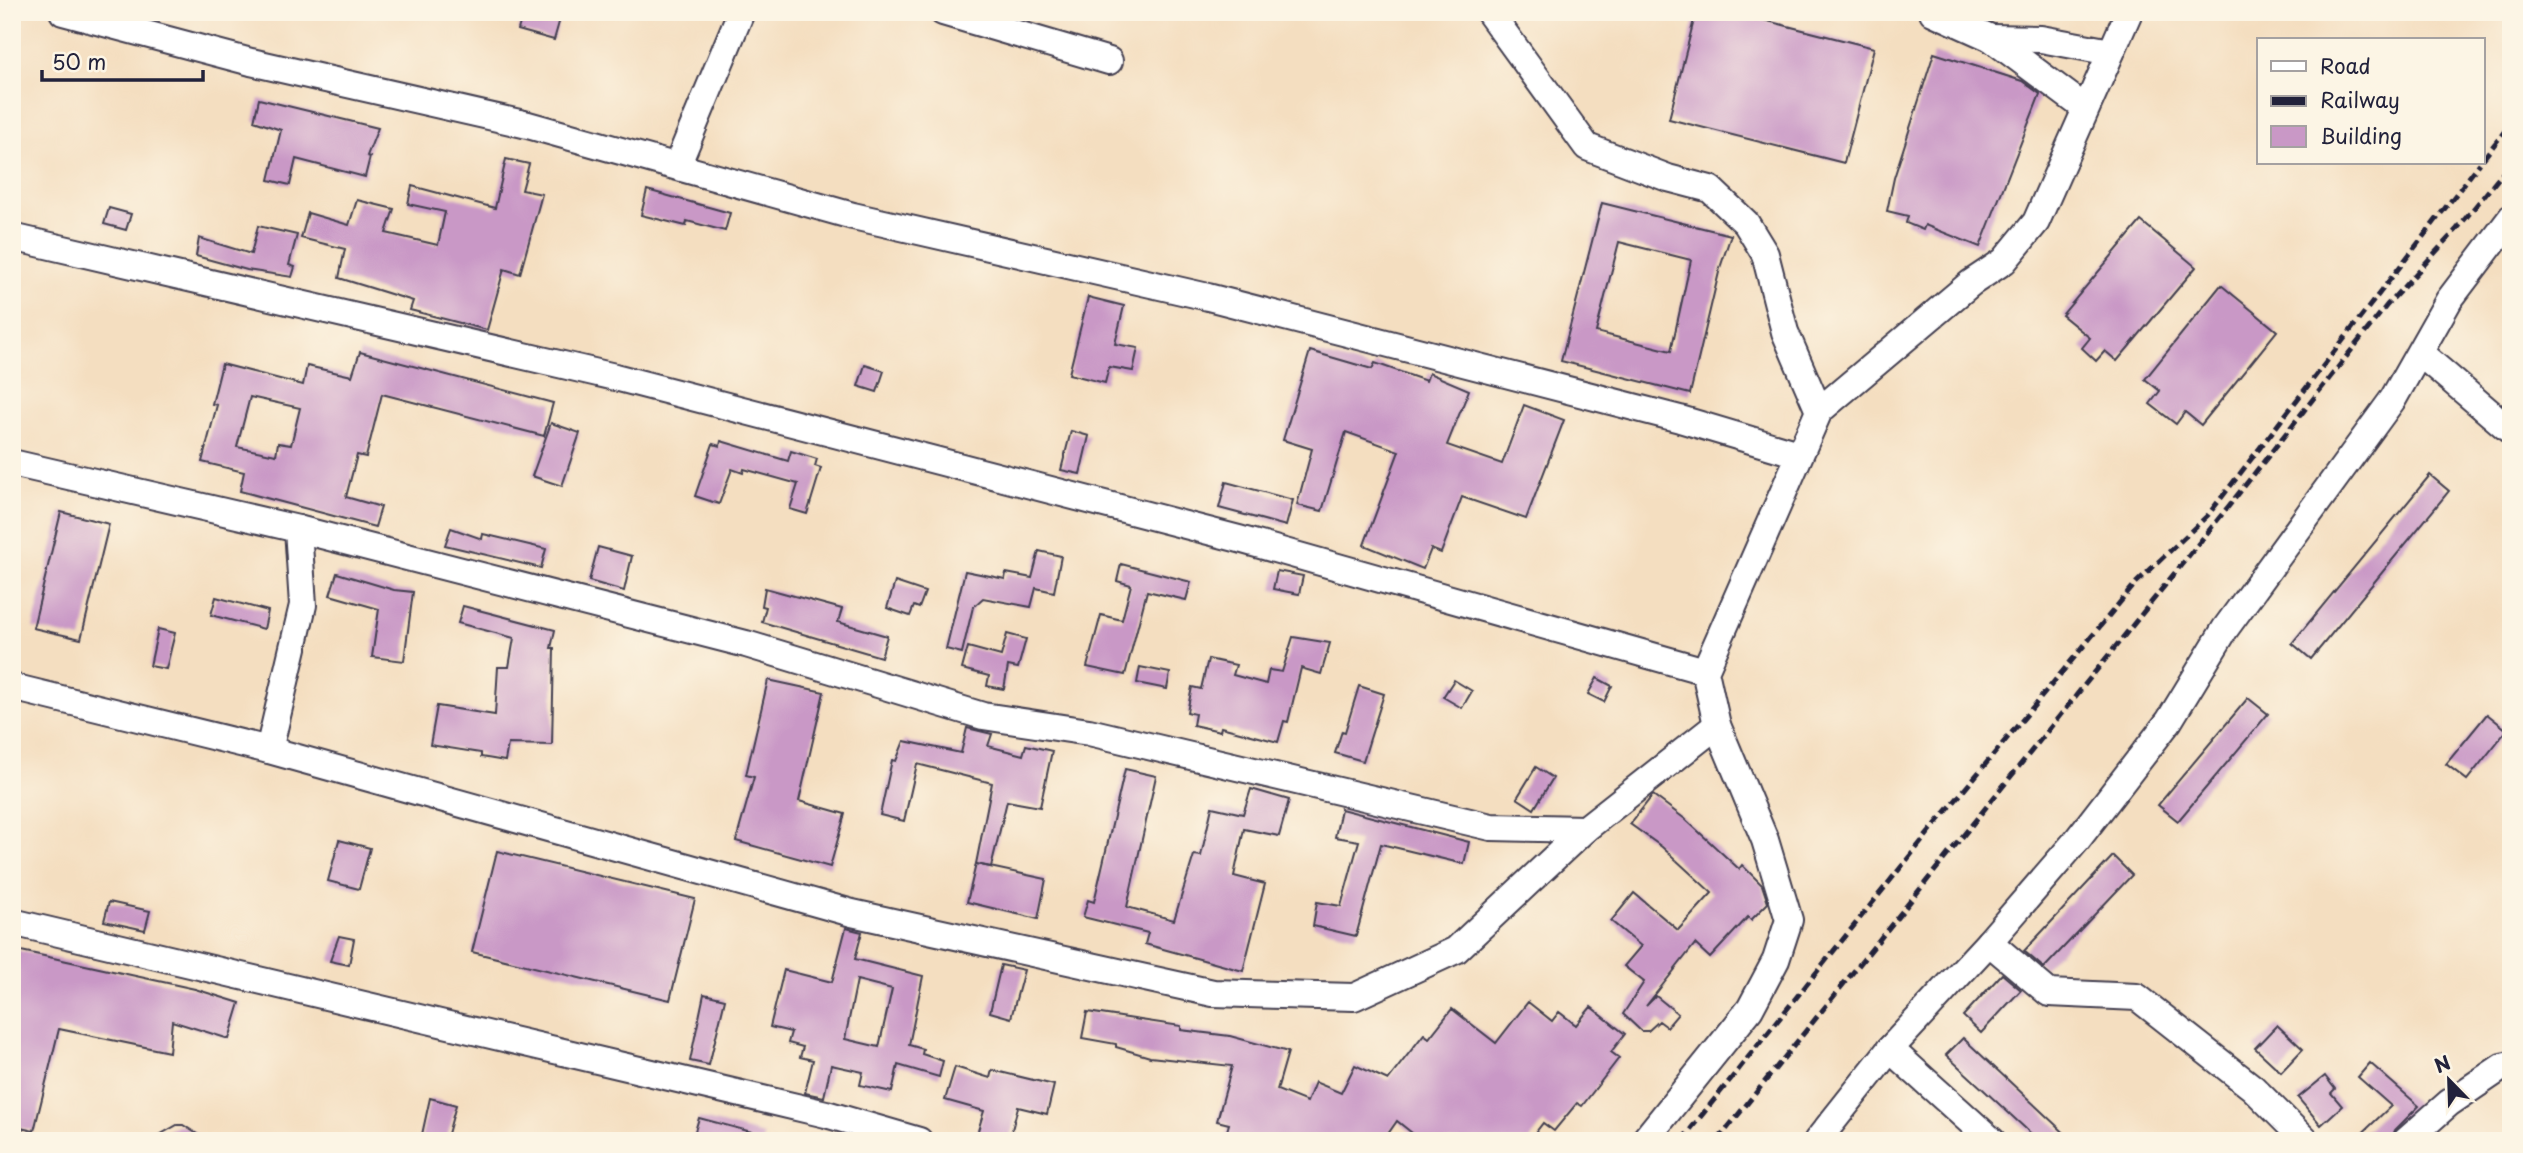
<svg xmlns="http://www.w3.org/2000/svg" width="2523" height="1153" font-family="'Playpen Sans',sans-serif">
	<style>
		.building { fill: #c998c6; fill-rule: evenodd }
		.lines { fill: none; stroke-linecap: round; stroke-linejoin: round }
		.minor-casing { stroke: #423e4f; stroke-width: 30 }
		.minor { stroke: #fff; stroke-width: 26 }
		.rail { stroke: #22223b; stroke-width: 5; stroke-dasharray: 10 5; stroke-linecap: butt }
	</style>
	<rect width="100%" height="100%" fill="#fcf5e5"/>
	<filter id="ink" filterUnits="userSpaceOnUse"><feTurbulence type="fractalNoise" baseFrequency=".0143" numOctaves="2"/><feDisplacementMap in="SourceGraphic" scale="14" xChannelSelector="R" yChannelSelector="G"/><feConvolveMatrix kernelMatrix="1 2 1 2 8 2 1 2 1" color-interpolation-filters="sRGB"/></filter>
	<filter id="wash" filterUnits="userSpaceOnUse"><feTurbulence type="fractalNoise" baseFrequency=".00686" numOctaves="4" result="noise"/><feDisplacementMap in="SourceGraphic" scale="28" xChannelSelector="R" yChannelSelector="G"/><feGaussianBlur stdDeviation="1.57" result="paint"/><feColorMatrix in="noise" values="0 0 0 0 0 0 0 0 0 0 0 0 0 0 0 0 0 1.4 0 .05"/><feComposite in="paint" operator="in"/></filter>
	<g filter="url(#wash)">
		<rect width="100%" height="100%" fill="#f4dec0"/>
		<g id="blocks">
			<g class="building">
				<polygon points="523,12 538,12 560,19 554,40 518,30"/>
				<polygon points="1696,12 1732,12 1874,48 1844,163 1669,119"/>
				<polygon points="1934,53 2022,81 2040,94 1980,247 1925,225 1923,230 1906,223 1908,216 1887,211 1894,178"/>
				<polygon points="259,99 378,128 367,156 370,157 365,177 296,159 290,185 269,180 281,130 254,121"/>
				<polygon points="506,159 529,164 522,190 542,194 520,274 504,269 487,330 410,310 413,301 339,278 345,249 301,238 308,213 349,225 357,200 394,209 386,233 438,245 445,212 408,204 412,186 495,208"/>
				<polygon points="647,190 730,213 725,231 687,221 686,226 641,215"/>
				<path d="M1602,203L1731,235L1720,268L1690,394L1561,361ZM1619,242L1691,260L1671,351L1596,332Z"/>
				<polygon points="109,208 131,214 126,230 104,224"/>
				<polygon points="2141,221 2196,267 2117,361 2105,351 2096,361 2082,348 2090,338 2062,315"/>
				<polygon points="258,226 297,235 289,265 295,267 292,277 247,270 196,256 199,238 251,254"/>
				<polygon points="2221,285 2277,331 2201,425 2185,412 2176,424 2150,404 2160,391 2145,379"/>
				<polygon points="1088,297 1124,306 1115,344 1138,348 1133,371 1109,367 1105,383 1069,374"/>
				<polygon points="1310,351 1372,369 1375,363 1426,381 1429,373 1469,390 1447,445 1502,464 1524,405 1564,420 1526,519 1462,497 1441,553 1431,549 1423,569 1364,545 1399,451 1346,432 1322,511 1297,505 1312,449 1283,440"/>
				<path d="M360,352L553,403L544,436L382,394L366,457L357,455L346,497L381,507L375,527L240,491L244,472L202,462L217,405L212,404L222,364L303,385L307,366L352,376ZM250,397L300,408L291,445L278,443L276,455L237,447Z"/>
				<polygon points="865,365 884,371 877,392 858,386"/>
				<polygon points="551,423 580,433 562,486 532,476"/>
				<polygon points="1071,431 1089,436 1080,474 1061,470"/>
				<polygon points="721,441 788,461 791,451 817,459 815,466 821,468 807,514 790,509 798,484 744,469 743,473 732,469 719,504 695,496 713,444 720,446"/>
				<polygon points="2430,475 2449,491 2311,659 2292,643"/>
				<polygon points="1226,482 1293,500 1286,526 1219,508"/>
				<polygon points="61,512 109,524 81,639 33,628"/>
				<polygon points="451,528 482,539 483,534 546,549 541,568 445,545"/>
				<polygon points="598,547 632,556 624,591 589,581"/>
				<polygon points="1039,551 1061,556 1054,592 1036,588 1031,607 983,598 973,607 962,653 946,649 965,571 1005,579 1006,573 1032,578"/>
				<polygon points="1121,564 1191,582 1186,600 1147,591 1125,675 1087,667 1101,615 1122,620 1131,585 1117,581"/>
				<polygon points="1277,571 1303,576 1299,594 1273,589"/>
				<polygon points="337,573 394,590 413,592 404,661 372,657 379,609 330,595"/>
				<polygon points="895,582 925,592 919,608 914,606 910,616 887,608"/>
				<polygon points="765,588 842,609 838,622 887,636 881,657 762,622 766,607 762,606"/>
				<polygon points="216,597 268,611 264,629 211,615"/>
				<polygon points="463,606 555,630 551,648 554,648 552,745 508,744 505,761 481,757 481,753 430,745 437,706 495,715 498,667 509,667 514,638 458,623"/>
				<polygon points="158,629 175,633 166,669 150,666"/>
				<polygon points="1007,634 1026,639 1018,668 1008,666 1004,689 987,686 989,676 962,669 968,647 1001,656"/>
				<polygon points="1293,637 1330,643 1321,674 1301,668 1288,722 1284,721 1278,742 1221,727 1220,731 1193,725 1195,714 1187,712 1192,687 1201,689 1208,659 1236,665 1233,675 1266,684 1269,670 1282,672"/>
				<polygon points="1140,667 1170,673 1167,689 1137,683"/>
				<polygon points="1597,678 1612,686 1604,702 1588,694"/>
				<polygon points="768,680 824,692 799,801 845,814 830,867 736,841 754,777 746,775"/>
				<polygon points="1454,680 1472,691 1462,708 1443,697"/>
				<polygon points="1359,686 1384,694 1363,761 1335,753 1342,731 1345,732"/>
				<polygon points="2248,698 2268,714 2178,821 2158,805"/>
				<polygon points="2487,714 2507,730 2467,780 2446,764"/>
				<polygon points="967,728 992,734 988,746 1023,755 1026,745 1052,751 1040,807 1007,801 991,867 976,864 992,783 917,764 904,821 880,815 892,760 896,761 904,741 961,753"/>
				<polygon points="1536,767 1553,778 1534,809 1517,798"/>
				<polygon points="1125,769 1156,776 1127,907 1174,920 1194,855 1201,856 1212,807 1243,814 1251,789 1289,800 1279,836 1244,829 1234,876 1265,884 1243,971 1145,944 1148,933 1083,917 1088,900 1094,902"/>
				<polygon points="1653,795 1685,819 1739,869 1742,865 1762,885 1768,903 1751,920 1748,917 1710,958 1695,944 1646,1006 1656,996 1678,1014 1667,1027 1659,1021 1648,1031 1641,1031 1623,1014 1644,982 1624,966 1641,946 1611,921 1634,893 1678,930 1712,893 1662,847 1630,824"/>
				<polygon points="1341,809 1469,842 1464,864 1381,844 1356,936 1313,926 1317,902 1341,906 1359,841 1335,837"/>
				<polygon points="339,840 370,848 359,889 328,881"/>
				<polygon points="497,851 695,899 670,1000 472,952"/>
				<polygon points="2113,856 2132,875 2044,968 2024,951"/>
				<polygon points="976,864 1046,879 1038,919 967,902"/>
				<polygon points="109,902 150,911 145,930 104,921"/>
				<path d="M846,928L862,932L855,959L923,976L909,1045L923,1049L922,1054L943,1061L939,1077L898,1065L892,1092L860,1085L863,1072L831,1065L824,1097L805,1093L813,1060L800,1057L803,1047L788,1043L791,1032L770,1027L784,970L832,982ZM857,980L892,989L879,1047L845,1039Z"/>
				<polygon points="339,936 354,939 349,965 330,961"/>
				<polygon points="12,949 195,989 240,1003 229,1039 172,1021 169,1052 59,1029 34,1131 12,1126"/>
				<polygon points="1001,965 1024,970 1011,1018 990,1012"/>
				<polygon points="2002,974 2021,990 1981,1033 1963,1016"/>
				<polygon points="704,994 725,999 709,1065 690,1061"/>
				<polygon points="1528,1002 1552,1021 1559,1012 1576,1025 1591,1007 1625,1034 1611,1052 1619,1058 1582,1106 1577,1103 1554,1131 1543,1123 1529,1141 1422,1141 1397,1121 1383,1141 1224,1141 1229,1124 1217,1121 1232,1066 1150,1057 1116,1047 1116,1044 1082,1038 1087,1012 1181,1026 1181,1030 1230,1036 1288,1052 1277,1090 1307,1102 1315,1082 1341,1093 1355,1065 1388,1080 1424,1034 1429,1038 1452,1009 1496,1043"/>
				<polygon points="2277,1025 2303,1049 2281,1072 2255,1048"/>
				<polygon points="1963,1038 2073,1141 2039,1141 1946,1055"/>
				<polygon points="2370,1063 2419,1106 2395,1130 2391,1141 2354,1141 2391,1106 2358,1077"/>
				<polygon points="955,1067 990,1078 992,1070 1054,1085 1047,1114 1018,1107 1009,1141 977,1134 984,1111 945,1100"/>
				<polygon points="2325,1076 2335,1089 2331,1093 2342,1106 2321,1125 2298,1098"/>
				<polygon points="430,1098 456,1105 446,1141 421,1139"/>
				<polygon points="699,1118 763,1135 762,1141 692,1141"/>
				<polygon points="177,1125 183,1125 208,1141 149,1141"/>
			</g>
		</g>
	</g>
	<g filter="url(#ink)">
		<use href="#blocks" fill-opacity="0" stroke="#423e4f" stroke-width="2"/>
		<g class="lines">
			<g class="minor-casing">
				<g id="minor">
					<polyline points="63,12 251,62 528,125 853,216 1208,297 1680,419 1798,454"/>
					<polyline points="943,12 1109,61"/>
					<polyline points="1489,12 1587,147 1668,178 1710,189 1746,223 1765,254 1785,332 1819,411"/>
					<polyline points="1933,12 1991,38 2085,108"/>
					<polyline points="1991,38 2041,39 2111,52"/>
					<polyline points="677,166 741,12"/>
					<polyline points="12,237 615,377 1239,539 1705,671"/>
					<polyline points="2421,354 2511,431"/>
					<polyline points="12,463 298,529 746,644 983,716 1089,732 1491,827 1585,829"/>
					<polyline points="12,687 269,750 852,913 1213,993 1354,997 1456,950 1585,829 1717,725"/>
					<polyline points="269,750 303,605 298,529"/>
					<polyline points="12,922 826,1114 919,1141"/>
					<polyline points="1989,942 2049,993 2137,997 2253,1088 2306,1141"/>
					<polyline points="1890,1049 1992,1141"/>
					<polyline points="1644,1141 1750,1009 1776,960 1789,920 1765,840 1717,725 1705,671 1819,411 1971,283 2004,261 2036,222 2129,12"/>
					<polyline points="1817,1141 1890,1049 1989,942 2077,840 2169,721 2225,629 2393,399 2449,300 2511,218"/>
					<polyline points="2406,1141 2449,1103 2502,1067 2511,1065"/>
				</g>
			</g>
			<use href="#minor" class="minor"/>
			<g class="rail">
				<polyline points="2483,159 2511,123"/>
				<polyline points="1681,1141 1930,831 2136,583 2208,515 2480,163"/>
				<polyline points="1717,1141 2228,507 2387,305 2456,230 2511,163"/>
			</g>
		</g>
	</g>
	<rect width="2523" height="1153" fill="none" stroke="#fcf5e5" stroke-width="42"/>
	<rect x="2257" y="38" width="228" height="126" fill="#fcf5e5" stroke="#a5a1a1" stroke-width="2"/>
	<rect x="2271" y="61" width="35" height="10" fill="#ffffff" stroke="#a5a1a1" stroke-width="2"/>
	<text x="2320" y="74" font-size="21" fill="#22223b">Road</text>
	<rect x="2271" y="96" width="35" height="10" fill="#22223b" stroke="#a5a1a1" stroke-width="2"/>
	<text x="2320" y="108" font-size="21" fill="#22223b">Railway</text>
	<rect x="2271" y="126" width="35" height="21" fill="#c998c6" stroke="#a5a1a1" stroke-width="2"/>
	<text x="2320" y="144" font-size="21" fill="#22223b">Building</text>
	<g transform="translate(2449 1080) rotate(337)" stroke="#fcf5e5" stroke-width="5" paint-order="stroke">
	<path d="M0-5L12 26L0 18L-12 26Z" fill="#22223b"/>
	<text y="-10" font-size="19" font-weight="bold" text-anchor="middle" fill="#22223b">N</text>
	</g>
	<path d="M42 70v10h161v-10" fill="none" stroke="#22223b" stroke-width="3.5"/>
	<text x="52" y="70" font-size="21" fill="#22223b" stroke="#fcf5e5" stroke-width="5" paint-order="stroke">50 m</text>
</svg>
